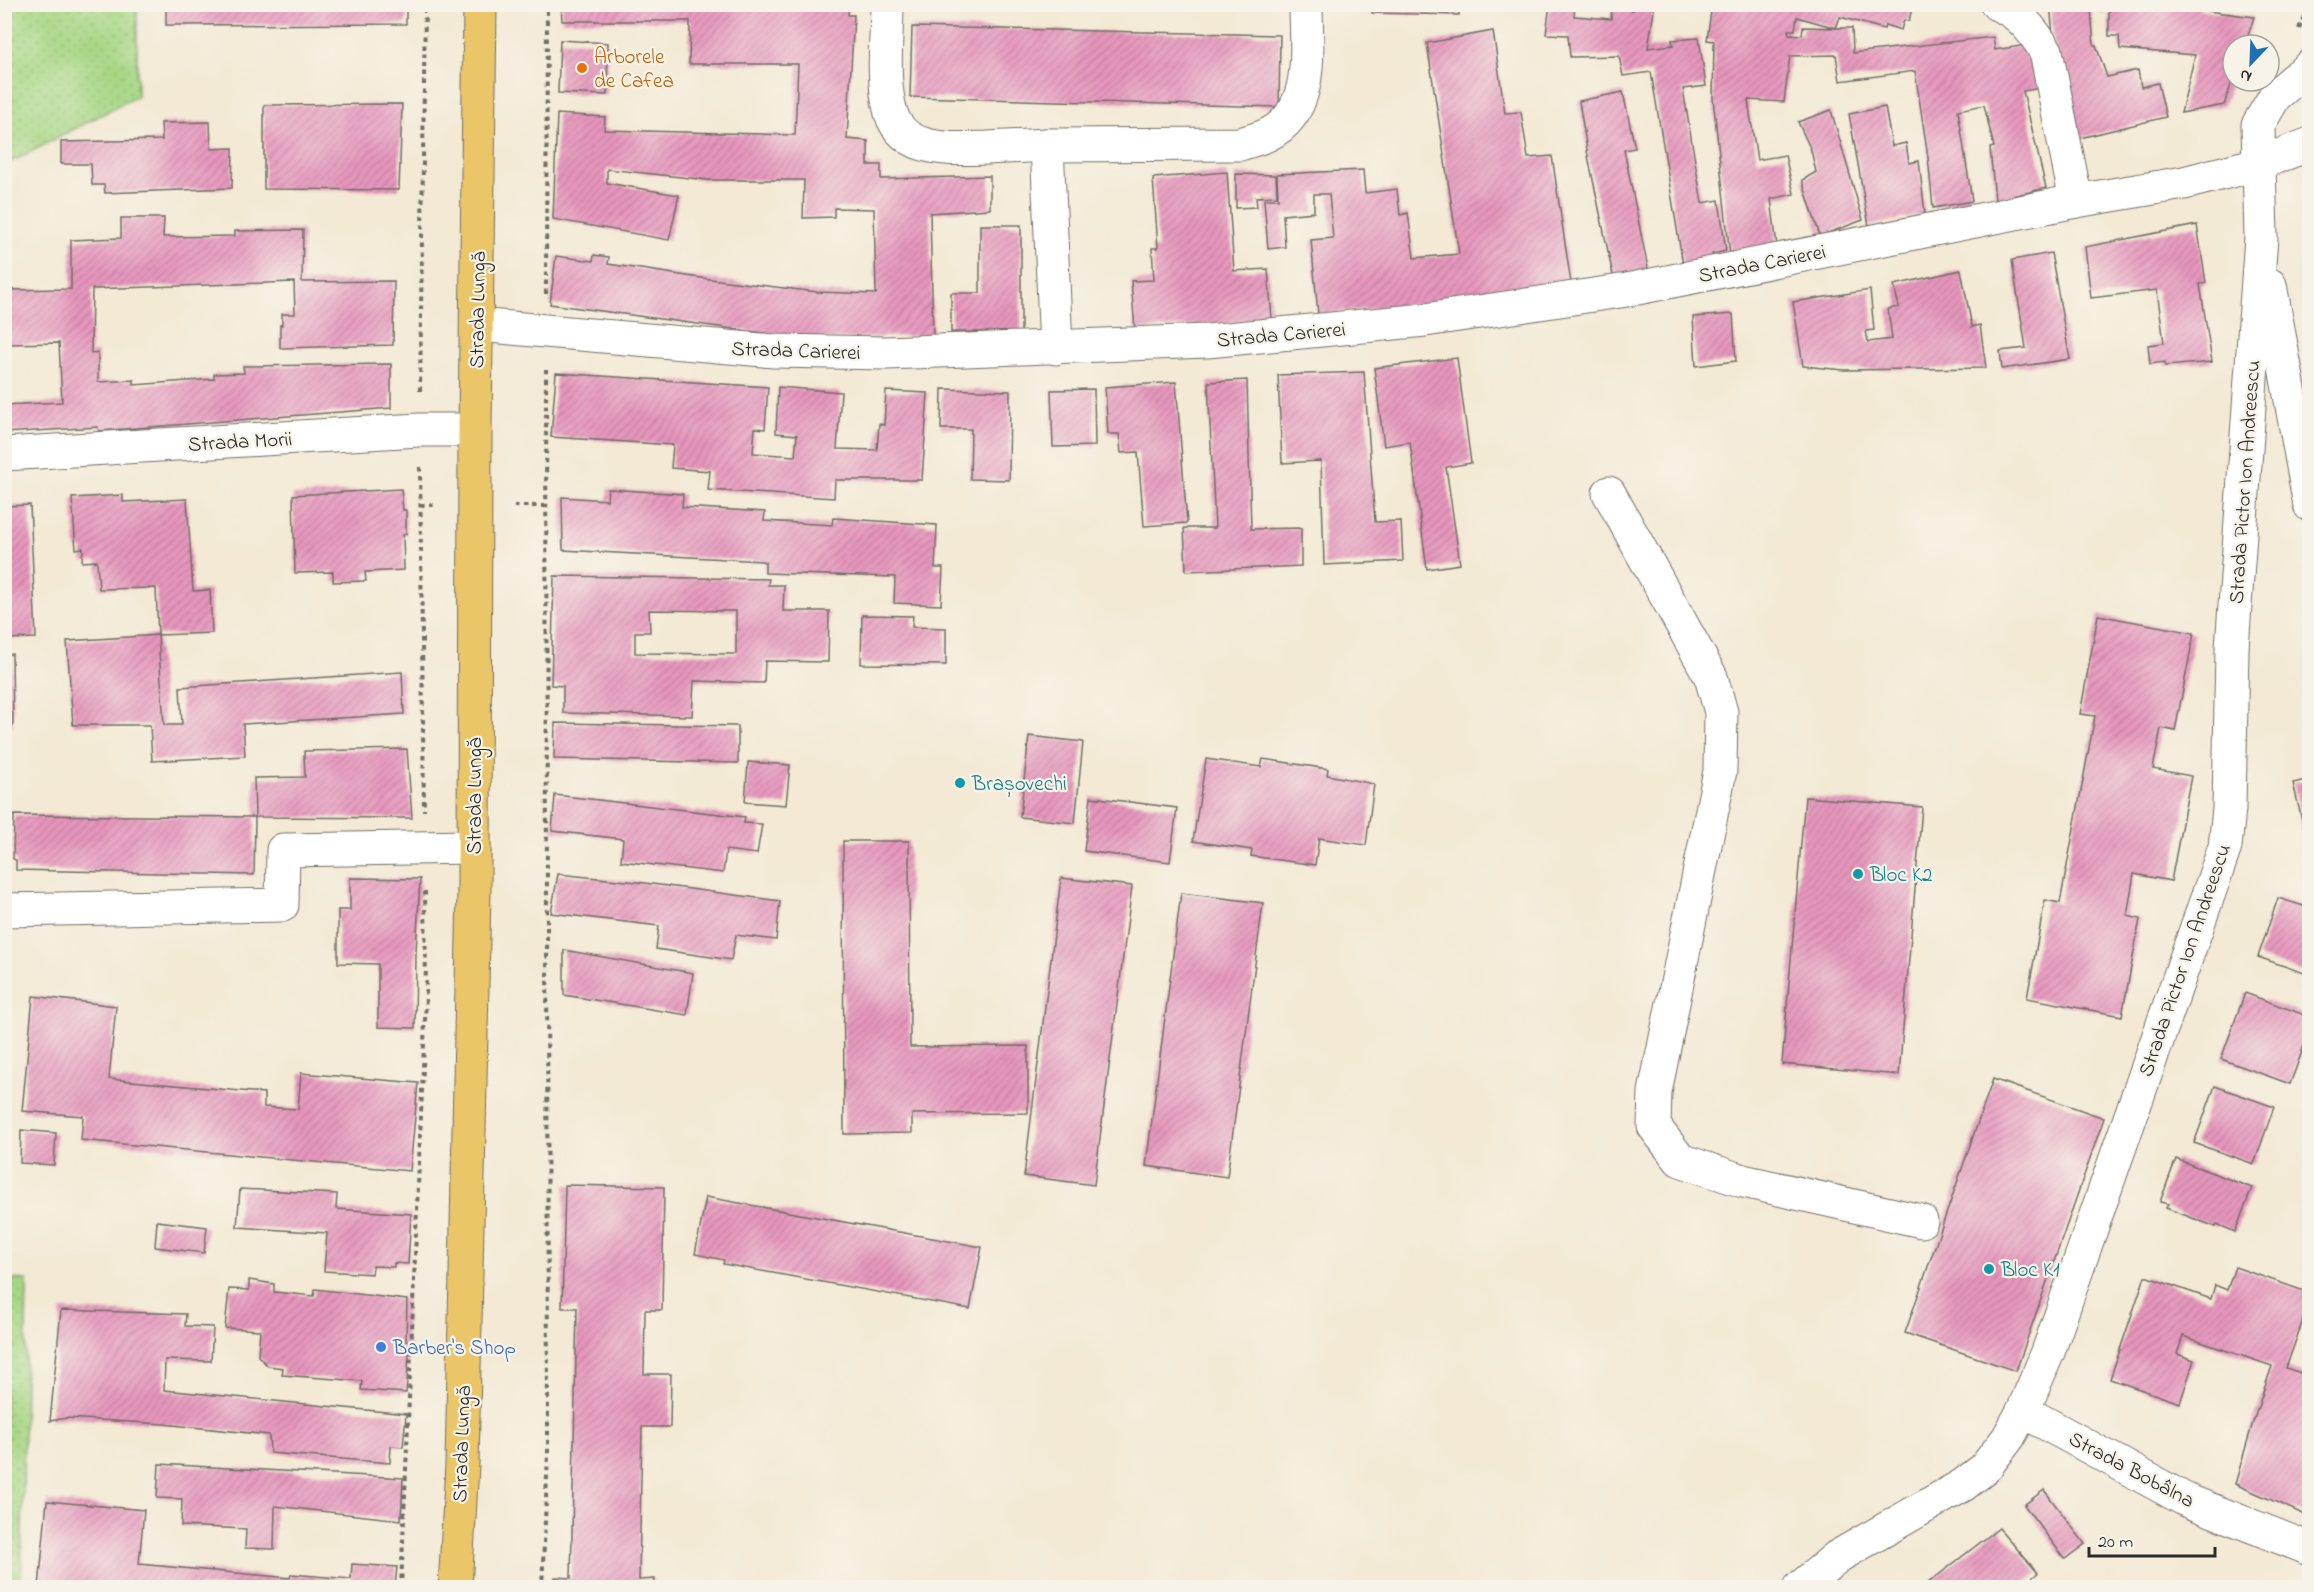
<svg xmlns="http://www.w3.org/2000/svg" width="2314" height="1592" font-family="'Indie Flower',sans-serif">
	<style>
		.grass { fill: url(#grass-dots); stroke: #698158; stroke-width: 1.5 }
		.building { fill: url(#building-hatch); fill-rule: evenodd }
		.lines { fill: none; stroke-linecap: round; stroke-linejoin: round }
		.minor-casing { stroke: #716e66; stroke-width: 35 }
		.major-casing { stroke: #716e66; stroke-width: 35 }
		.path { stroke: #716e66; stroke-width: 4; stroke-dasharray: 4.5 4.5; stroke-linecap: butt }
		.minor { stroke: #fff; stroke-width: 33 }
		.major { stroke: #eac669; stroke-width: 33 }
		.food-dot { fill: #e8710a; stroke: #f7f3e8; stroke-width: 2 }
		.culture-dot { fill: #0f9aa8; stroke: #f7f3e8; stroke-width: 2 }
		.shop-dot { fill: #3f7fe0; stroke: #f7f3e8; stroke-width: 2 }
		.labels { text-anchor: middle; stroke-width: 4.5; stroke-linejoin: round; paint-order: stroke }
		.food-label { font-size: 21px; fill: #c56008; stroke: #f7f3e8; text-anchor: start }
		.street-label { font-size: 21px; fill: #2b2b2b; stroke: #f7f3e8 }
		.culture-label { font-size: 21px; fill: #0d838f; stroke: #f7f3e8; text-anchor: start }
		.shop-label { font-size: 21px; fill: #366cbe; stroke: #f7f3e8; text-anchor: start }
	</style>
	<defs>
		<pattern id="grass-dots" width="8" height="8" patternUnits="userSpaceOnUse" patternTransform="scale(1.5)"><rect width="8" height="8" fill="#a7d785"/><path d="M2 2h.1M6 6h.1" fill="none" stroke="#90b973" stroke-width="1.8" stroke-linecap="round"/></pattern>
		<pattern id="building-hatch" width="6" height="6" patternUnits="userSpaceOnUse" patternTransform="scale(1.5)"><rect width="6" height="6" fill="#e897be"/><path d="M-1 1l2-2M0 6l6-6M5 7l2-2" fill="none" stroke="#bc7b9b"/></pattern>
	</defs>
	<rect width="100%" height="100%" fill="#f7f3e8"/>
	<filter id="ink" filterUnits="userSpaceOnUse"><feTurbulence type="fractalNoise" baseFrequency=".0167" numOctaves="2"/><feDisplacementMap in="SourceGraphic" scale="12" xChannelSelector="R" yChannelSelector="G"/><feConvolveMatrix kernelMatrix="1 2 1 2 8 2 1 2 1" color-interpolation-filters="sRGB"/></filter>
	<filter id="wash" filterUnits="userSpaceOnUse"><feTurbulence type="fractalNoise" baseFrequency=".008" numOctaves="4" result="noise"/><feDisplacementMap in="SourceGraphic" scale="24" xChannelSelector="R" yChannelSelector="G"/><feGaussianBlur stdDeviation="1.35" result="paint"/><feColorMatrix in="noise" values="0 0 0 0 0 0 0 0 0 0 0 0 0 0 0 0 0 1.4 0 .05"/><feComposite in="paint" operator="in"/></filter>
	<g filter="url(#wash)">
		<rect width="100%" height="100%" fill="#f3e9d4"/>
		<g class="grass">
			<polygon points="5,4 137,5 137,96 17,159 5,163"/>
			<polygon points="5,1279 27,1280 21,1587 5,1587"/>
		</g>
		<g id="blocks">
			<g class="building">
				<polygon points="166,4 406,4 406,24 166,25"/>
				<polygon points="561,4 849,4 848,15 854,15 847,139 868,141 868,165 881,165 881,179 990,176 990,209 930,213 933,335 815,340 550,304 556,256 593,261 594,255 609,257 608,264 694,277 817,292 876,294 874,209 834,208 834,217 803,218 804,180 708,180 607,169 607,183 679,195 669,240 553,219 557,114 605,117 604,130 795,135 798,64 689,64 690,21 562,21"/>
				<polygon points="1373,4 1459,4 1459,15 1372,13"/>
				<polygon points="1550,4 1575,4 1574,16 1611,19 1612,6 1633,10 1634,4 1655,4 1648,48 1673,45 1672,40 1699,38 1706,86 1683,89 1702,203 1719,200 1726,251 1712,254 1714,260 1683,265 1651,72 1623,76 1619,56 1570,57 1568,35 1546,34"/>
				<polygon points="1712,4 1913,4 1909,21 1904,20 1901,30 1885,25 1884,29 1840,17 1836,28 1797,17 1795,30 1788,30 1789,34 1802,35 1803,27 1836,28 1852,28 1853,53 1993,37 1995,50 2033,44 2041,88 2023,91 2046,188 1995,200 1990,148 1994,147 1984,105 1958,110 1972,201 1933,208 1928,157 1915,71 1840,81 1836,55 1790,56 1784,102 1748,100 1757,160 1785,155 1794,194 1771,199 1777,246 1730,256 1713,98 1714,41 1707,40"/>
				<polygon points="2050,4 2102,4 2102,11 2091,10 2094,45 2096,45 2107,77 2138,70 2141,87 2158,83 2166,117 2076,139 2054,47"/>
				<polygon points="2109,4 2200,4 2200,10 2254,17 2245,45 2233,45 2233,79 2224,105 2181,113 2195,55 2120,49 2119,36 2109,36"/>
				<polygon points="912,27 1280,35 1279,107 910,97"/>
				<polygon points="1493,31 1505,113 1521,112 1528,158 1552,156 1572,290 1318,314 1311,240 1333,238 1329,194 1314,194 1314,212 1283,215 1285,247 1268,249 1264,199 1278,199 1277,174 1363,170 1365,193 1397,189 1400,215 1408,213 1414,258 1459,254 1427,43"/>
				<polygon points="560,40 608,43 607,95 558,93"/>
				<polygon points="1623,92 1635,148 1624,150 1649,273 1614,280 1588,156 1579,101"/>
				<polygon points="402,104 399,190 264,189 264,105"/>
				<polygon points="1885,107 1892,146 1906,143 1909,163 1919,161 1925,214 1869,226 1849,114"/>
				<polygon points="1831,110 1863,220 1820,236 1802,180 1816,172 1811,150 1798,122"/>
				<polygon points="210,122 211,149 233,148 232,188 105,193 104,185 92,185 91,164 61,164 61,142 162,140 161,123"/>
				<polygon points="1227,172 1234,271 1268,269 1272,320 1135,330 1131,281 1154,280 1152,248 1158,248 1153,178"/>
				<polygon points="1236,174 1276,175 1277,196 1256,197 1257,207 1236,208"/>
				<polygon points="121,218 164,218 163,237 235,236 235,231 303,230 302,282 394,281 393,345 280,348 280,325 282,325 282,314 295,314 294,282 92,289 91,353 98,352 98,382 134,380 134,385 214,379 214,374 244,373 243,366 391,364 391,408 99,431 98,427 4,433 4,405 62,402 59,343 4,344 4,290 71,289 71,240 121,238"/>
				<polygon points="980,225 1021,225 1021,332 951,332 951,293 980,293"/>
				<polygon points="2197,225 2206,283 2200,284 2212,362 2165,366 2165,362 2150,364 2148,345 2164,343 2157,290 2091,298 2085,247"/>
				<polygon points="2051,253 2070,359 2002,369 2000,351 2026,348 2012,260"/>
				<polygon points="1961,270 1972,327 1980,325 1986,368 1844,370 1803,366 1793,302 1870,290 1874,330 1866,331 1868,342 1892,339 1888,309 1899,307 1894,285"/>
				<polygon points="1733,314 1736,361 1696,366 1693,317"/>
				<polygon points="1457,358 1471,463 1446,467 1460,564 1427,569 1410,442 1384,446 1374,368"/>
				<polygon points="1364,372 1375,522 1401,521 1403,561 1324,565 1321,461 1282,463 1278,375"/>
				<polygon points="556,373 768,387 765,429 755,428 753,453 795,456 797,435 776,433 778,387 841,392 837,449 877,450 879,424 884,425 886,391 928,393 922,480 835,480 834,498 708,490 710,471 671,468 673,445 551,437"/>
				<polygon points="1247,380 1251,529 1301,528 1301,566 1186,571 1184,528 1215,528 1208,382"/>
				<polygon points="1176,382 1187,523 1144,526 1138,452 1121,453 1119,434 1108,434 1105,387"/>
				<polygon points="942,389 1010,391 1009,480 970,479 971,429 941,429"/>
				<polygon points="1094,389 1095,446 1053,447 1051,390"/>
				<polygon points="401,489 403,510 406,510 406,534 403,535 404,570 365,572 366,581 333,582 333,572 295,573 293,495"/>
				<polygon points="608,489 683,494 682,507 765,512 764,521 832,525 833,518 937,525 935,568 943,568 941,605 894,603 895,577 765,573 765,562 762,561 563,550 562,497 607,500"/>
				<polygon points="123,495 123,502 187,499 193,591 210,590 212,633 158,635 156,588 99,589 97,561 82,562 83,548 76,549 72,498"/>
				<polygon points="30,505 36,638 6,639 4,506"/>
				<path d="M554,576L769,579L768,585H784L783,611H829L828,662L765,661L764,683L694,681L692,716L563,713V686L551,685ZM649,610L736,611V654L635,653V632H650Z"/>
				<polygon points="862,615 913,616 912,627 946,628 946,665 861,664"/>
				<polygon points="2098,615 2194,633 2175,731 2161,728 2153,769 2191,776 2171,881 2134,874 2127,916 2140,919 2122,1016 2027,998 2045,900 2060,903 2095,716 2080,714"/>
				<polygon points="158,635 164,725 182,725 180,687 402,672 404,714 243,724 245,756 152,761 150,725 73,725 67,641"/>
				<polygon points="12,654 13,725 4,725 4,655"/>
				<polygon points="555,723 738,726 738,763 554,759"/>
				<polygon points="1029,736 1083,742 1075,823 1020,817"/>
				<polygon points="407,749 412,818 255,817 254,778 305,777 304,751"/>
				<polygon points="1206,759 1261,767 1263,759 1328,769 1327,775 1374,784 1366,845 1319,838 1315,865 1251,856 1252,850 1193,841"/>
				<polygon points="748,762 790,765 786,805 745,802"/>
				<polygon points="2310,779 2310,831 2305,833 2293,783"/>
				<polygon points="555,795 745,817 744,823 762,824 757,854 726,850 723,873 621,861 623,839 552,831"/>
				<polygon points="1091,797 1177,808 1170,862 1084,851"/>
				<polygon points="1805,797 1922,807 1899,1075 1782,1064"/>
				<polygon points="14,815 255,817 254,875 16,870 16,860 13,859"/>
				<polygon points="843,841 909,841 910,1047 1028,1046 1028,1113 912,1114 912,1133 844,1134"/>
				<polygon points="558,874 637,882 780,901 776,940 736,935 731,960 656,949 659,926 551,913"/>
				<polygon points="350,878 420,879 416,952 415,1028 378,1027 378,964 338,963 338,910 350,910"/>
				<polygon points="1061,878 1132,886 1094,1185 1024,1176"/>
				<polygon points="1181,893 1263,903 1227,1177 1146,1166"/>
				<polygon points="2278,898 2310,908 2310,975 2258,957"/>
				<polygon points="564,950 693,973 687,1015 564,995"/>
				<polygon points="2245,993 2310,1017 2310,1030 2290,1084 2221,1059"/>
				<polygon points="33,996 116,1006 109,1079 264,1093 264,1107 298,1109 301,1073 418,1083 410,1171 81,1140 83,1116 22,1111"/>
				<polygon points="1993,1079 2104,1118 2016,1371 1905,1333"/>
				<polygon points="2215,1086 2274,1107 2254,1164 2194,1143"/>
				<polygon points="21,1130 56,1133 54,1165 20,1163"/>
				<polygon points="2176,1159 2252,1188 2235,1232 2217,1224 2216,1227 2166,1208 2168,1204 2160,1202"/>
				<polygon points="565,1185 664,1187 662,1310 645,1310 644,1374 671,1374 670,1427 642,1427 639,1580 655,1579 654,1587 554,1587 555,1577 571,1578 577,1308 562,1308"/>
				<polygon points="240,1189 337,1194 336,1209 411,1214 408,1264 394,1263 394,1267 373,1266 372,1274 324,1271 327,1233 237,1227"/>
				<polygon points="706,1197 982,1247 970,1309 723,1264 724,1260 695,1254"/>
				<polygon points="157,1221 207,1227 204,1253 155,1247"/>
				<polygon points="2235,1267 2310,1293 2310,1300 2286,1368 2310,1376 2310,1517 2235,1484 2253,1422 2272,1366 2183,1336 2177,1354 2194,1360 2180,1403 2110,1379 2145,1276 2211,1299 2215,1285 2227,1290"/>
				<polygon points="249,1280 274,1284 274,1292 314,1296 315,1289 407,1300 406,1341 410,1342 406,1393 361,1390 362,1381 282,1375 283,1368 268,1366 258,1356 260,1330 225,1328 229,1289 249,1290"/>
				<polygon points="61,1310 186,1314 185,1326 213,1327 211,1361 165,1360 164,1390 406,1414 403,1447 391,1446 390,1463 270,1453 269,1435 163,1424 66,1418 50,1421"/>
				<polygon points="159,1464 403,1478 401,1520 275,1506 274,1549 245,1548 246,1529 181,1526 182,1499 157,1498"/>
				<polygon points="2044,1490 2085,1544 2065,1559 2024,1505"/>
				<polygon points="47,1501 144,1510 139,1564 290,1578 291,1574 351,1579 352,1564 397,1567 395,1587 39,1587"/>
				<polygon points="1999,1528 2038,1573 2020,1587 1923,1587"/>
			</g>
		</g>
	</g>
	<g filter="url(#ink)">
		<use href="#blocks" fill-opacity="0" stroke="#716e66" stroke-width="1.5"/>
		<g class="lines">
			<g class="minor-casing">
				<g id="minor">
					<path d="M887,4C887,37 882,73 889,105C898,154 950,149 987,148C1007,147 1027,146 1047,145L1056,348"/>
					<path d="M1997,4C2020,13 2033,31 2046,51L2076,201"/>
					<path d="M1047,145L1240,144C1249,141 1258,139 1267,135C1316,112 1306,49 1306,4"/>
					<polyline points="2270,285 2310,505"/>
					<polyline points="477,325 774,351 886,353 1207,341 1280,334 1425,320 1627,290 2076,201 2184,183 2258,164 2310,144"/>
					<polyline points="4,454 419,430 475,430"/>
					<polyline points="1609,493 1711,677 1721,712 1720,771 1655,1092 1654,1126 1680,1160 1743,1181 1921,1221"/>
					<polyline points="4,910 282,905 283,850 473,847"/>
					<polyline points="2023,1411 2186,1500 2310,1549"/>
					<polyline points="1800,1588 1837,1557 1963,1485 1984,1469 2008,1438 2023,1411 2048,1352 2225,847 2229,809 2232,648 2261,237 2258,125 2275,96 2310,66"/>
				</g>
			</g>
			<g class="major-casing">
				<polyline id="major" points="455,1588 462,1465 474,890 475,430 480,4"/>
			</g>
			<g class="path">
				<polyline points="2299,29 2309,4"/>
				<polyline points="546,294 547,4"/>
				<polyline points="420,391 425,4"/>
				<polyline points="420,467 424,811"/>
				<polyline points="420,505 437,505"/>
				<polyline points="514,506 546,506"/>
				<polyline points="401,1588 426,996 425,887"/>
				<polyline points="542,1588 548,1454 546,370"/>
			</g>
			<use href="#minor" class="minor"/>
			<use href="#major" class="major"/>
		</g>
	</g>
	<circle class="food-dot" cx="582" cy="68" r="6"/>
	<g class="culture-dot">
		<circle cx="960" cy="783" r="6"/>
		<circle cx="1858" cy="874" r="6"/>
		<circle cx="1989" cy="1269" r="6"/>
	</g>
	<circle class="shop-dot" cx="381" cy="1347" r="6"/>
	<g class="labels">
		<g class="food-label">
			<text x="594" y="63">Arborele<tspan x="594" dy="24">de Cafea</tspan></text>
		</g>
		<g class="street-label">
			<text transform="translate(1762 263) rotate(-11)" y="7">Strada Carierei</text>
			<text transform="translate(477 310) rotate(-89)" y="7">Strada Lungă</text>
			<text transform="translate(1281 334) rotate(-5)" y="7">Strada Carierei</text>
			<text transform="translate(796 350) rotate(2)" y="7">Strada Carierei</text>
			<text transform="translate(240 441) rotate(-3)" y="7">Strada Morii</text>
			<text transform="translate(2244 482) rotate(-86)" y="7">Strada Pictor Ion Andreescu</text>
			<text transform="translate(474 796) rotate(-90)" y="7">Strada Lungă</text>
			<text transform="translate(2184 960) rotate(-71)" y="7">Strada Pictor Ion Andreescu</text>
			<text transform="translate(461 1444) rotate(-88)" y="7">Strada Lungă</text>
			<text transform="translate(2132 1469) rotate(28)" y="7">Strada Bobâlna</text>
		</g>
		<g class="culture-label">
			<text x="972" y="790">Brașovechi</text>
			<text x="1870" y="881">Bloc K2</text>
			<text x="2001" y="1276">Bloc K1</text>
		</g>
		<g class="shop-label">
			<text x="393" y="1354">Barber's Shop</text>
		</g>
	</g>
	<rect width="2314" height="1592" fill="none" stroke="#f7f3e8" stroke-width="24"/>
	<g transform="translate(2251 63) rotate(203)"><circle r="28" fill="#f7f3e8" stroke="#a5a39c" stroke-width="1.5"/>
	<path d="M0-4.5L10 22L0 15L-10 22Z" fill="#1f6fb2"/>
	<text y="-9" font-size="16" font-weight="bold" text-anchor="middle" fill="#2b2b2b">N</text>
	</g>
	<path d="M2089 1547v9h126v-9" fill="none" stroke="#2b2b2b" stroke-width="3"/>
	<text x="2098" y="1547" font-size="18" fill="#2b2b2b" stroke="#f7f3e8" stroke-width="4.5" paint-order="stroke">20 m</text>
</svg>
